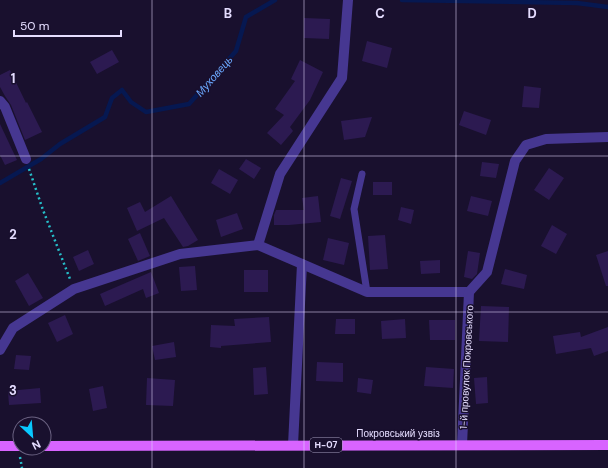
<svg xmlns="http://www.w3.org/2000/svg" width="608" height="468" font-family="'DM Sans',sans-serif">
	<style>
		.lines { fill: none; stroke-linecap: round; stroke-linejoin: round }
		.stream { stroke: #061851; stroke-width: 4.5 }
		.building { fill: #2c1a51 }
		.path { stroke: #26bfca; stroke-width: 2.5; stroke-dasharray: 2 3; stroke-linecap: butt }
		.service { stroke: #463791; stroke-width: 7 }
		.minor { stroke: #463791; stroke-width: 10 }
		.primary { stroke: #d864ff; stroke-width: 10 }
		.grid { fill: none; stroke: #e5ddff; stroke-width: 1; stroke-opacity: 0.55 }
		.labels { text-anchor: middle; stroke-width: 3; stroke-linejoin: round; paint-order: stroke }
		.shield { fill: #19102e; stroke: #a8a0c0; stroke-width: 1 }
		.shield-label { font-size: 9px; font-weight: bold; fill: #e5ddff }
		.street-label { font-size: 10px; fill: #e5ddff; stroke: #19102e }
		.water-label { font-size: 11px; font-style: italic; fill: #6ba8ff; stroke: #19102e }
		.grid-label { font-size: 13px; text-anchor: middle; font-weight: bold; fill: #e5ddff; stroke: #19102e; stroke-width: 3; stroke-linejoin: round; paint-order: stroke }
	</style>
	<rect width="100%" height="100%" fill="#19102e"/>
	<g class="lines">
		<g class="stream">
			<polyline points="402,0 577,3 608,7"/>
			<polyline points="0,183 41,159 60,144 105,117 112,98 122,90 131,102 146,112 189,104 236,51 246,17 275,0"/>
		</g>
	</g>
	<g class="building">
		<polygon points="304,18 330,19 329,39 304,38"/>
		<polygon points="367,41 392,48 387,68 362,61"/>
		<polygon points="112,50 119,62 97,74 90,62"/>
		<polygon points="300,60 323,72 310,100 290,127 293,131 281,145 267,133 284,115 275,109 295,81 291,79"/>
		<polygon points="10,70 26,103 27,102 42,132 25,140 11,105 5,96 0,87 0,75"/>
		<polygon points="524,86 541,88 539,108 522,107"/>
		<polygon points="464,111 491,120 486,135 459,125"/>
		<polygon points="372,117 365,137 344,140 341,121"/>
		<polygon points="0,124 17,160 5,165 0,155"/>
		<polygon points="246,159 261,168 254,179 239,169"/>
		<polygon points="482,162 499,164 496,178 480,176"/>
		<polygon points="549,168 564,178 549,200 534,190"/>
		<polygon points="219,169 238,180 230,194 211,183"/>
		<polygon points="341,178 352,181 340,219 330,216"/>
		<rect x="373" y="182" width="19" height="13"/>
		<polygon points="171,196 198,240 188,246 183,247 164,218 137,231 127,208 140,202 145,212"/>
		<polygon points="318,196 321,222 289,225 274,225 274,215 276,210 304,210 302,198"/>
		<polygon points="471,196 492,201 488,216 467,211"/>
		<polygon points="401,207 414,210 411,224 398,220"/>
		<polygon points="237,213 243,229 221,237 216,220"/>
		<polygon points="552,225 567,234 556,254 541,246"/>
		<polygon points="140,233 150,256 138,261 128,239"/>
		<polygon points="385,235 388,269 370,270 368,236"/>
		<polygon points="328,238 349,243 344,265 323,260"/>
		<polygon points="88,250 94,264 79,271 73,257"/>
		<polygon points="468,251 480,253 477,274 472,279 464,277"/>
		<polygon points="608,251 608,286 606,286 596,255"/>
		<polygon points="440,260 440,273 421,274 420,261"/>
		<polygon points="195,266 197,290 181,291 179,267"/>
		<polygon points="505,269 527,275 524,289 501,284"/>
		<rect x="244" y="270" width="24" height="22"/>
		<polygon points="151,272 159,293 146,298 143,289 105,306 100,294"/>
		<polygon points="28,273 43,298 29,306 15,281"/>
		<polygon points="481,306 509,307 508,342 479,341"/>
		<polygon points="65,315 73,334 57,342 48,323"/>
		<polygon points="269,317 271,342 221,346 221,348 210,347 211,325 235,326 234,319"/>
		<polygon points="336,319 355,319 355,334 335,334"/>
		<polygon points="405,319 406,338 382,339 381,321"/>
		<polygon points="429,320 455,320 455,340 430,340"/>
		<polygon points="608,327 608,351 594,356 591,348 556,354 553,336 580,332 581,337"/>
		<polygon points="174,342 176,357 155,360 152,346"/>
		<polygon points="16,355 31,356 29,370 14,369"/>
		<polygon points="317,362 343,363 343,382 316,381"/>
		<polygon points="266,367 268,394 254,395 253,368"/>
		<polygon points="426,367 454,369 453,388 424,386"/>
		<polygon points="487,377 488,403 476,404 474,378"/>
		<polygon points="147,378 175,380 173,406 146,405"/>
		<polygon points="358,378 373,380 371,394 357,392"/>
		<polygon points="103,386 107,408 93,411 89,389"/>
		<polygon points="40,388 41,403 9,405 8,391"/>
	</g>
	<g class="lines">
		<g class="path">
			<polyline points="29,169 43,210 70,279"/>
			<polyline points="20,457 22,468"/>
		</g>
		<polyline class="service" points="362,174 354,209 367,292"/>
		<g class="minor">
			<polyline points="0,101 5,107 26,159"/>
			<polyline points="258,245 280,174 342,78 348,0"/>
			<polyline points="0,350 13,328 74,289 180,254 258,245 367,292 469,292"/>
			<polyline points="293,445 302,264"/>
			<polyline points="462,445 469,292 487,272 515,161 526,145 546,139 608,137"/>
		</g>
		<g class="primary">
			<polyline points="0,446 20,446"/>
			<polyline points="44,446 608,445"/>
		</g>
	</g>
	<path class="grid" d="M152,0V468M304,0V468M456,0V468M0,156H608M0,312H608"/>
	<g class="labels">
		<rect class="shield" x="310" y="438" width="32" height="14" rx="3"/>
		<g class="shield-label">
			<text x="326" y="448">Н-07</text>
		</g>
		<g class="street-label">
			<text transform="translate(466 367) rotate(-87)" y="4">1-й провулок Покровського</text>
			<text x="398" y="437">Покровський узвіз</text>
		</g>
		<g class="water-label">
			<text transform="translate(214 76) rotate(-49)" y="4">Муховець</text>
		</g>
	</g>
	<g class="grid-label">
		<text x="228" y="18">B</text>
		<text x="380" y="18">C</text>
		<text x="532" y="18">D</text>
		<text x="13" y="83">1</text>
		<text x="13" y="239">2</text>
		<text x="13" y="395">3</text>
	</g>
	<g transform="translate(32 436) rotate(154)"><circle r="19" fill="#19102e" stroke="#6b6282"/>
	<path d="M0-3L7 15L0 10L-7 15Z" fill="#09c8ff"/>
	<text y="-6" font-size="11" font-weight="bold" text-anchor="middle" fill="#e5ddff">N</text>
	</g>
	<path d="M14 30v6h107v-6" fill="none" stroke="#e5ddff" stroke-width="2"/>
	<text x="20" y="30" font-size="12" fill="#e5ddff" stroke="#19102e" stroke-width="3" paint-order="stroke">50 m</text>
</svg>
